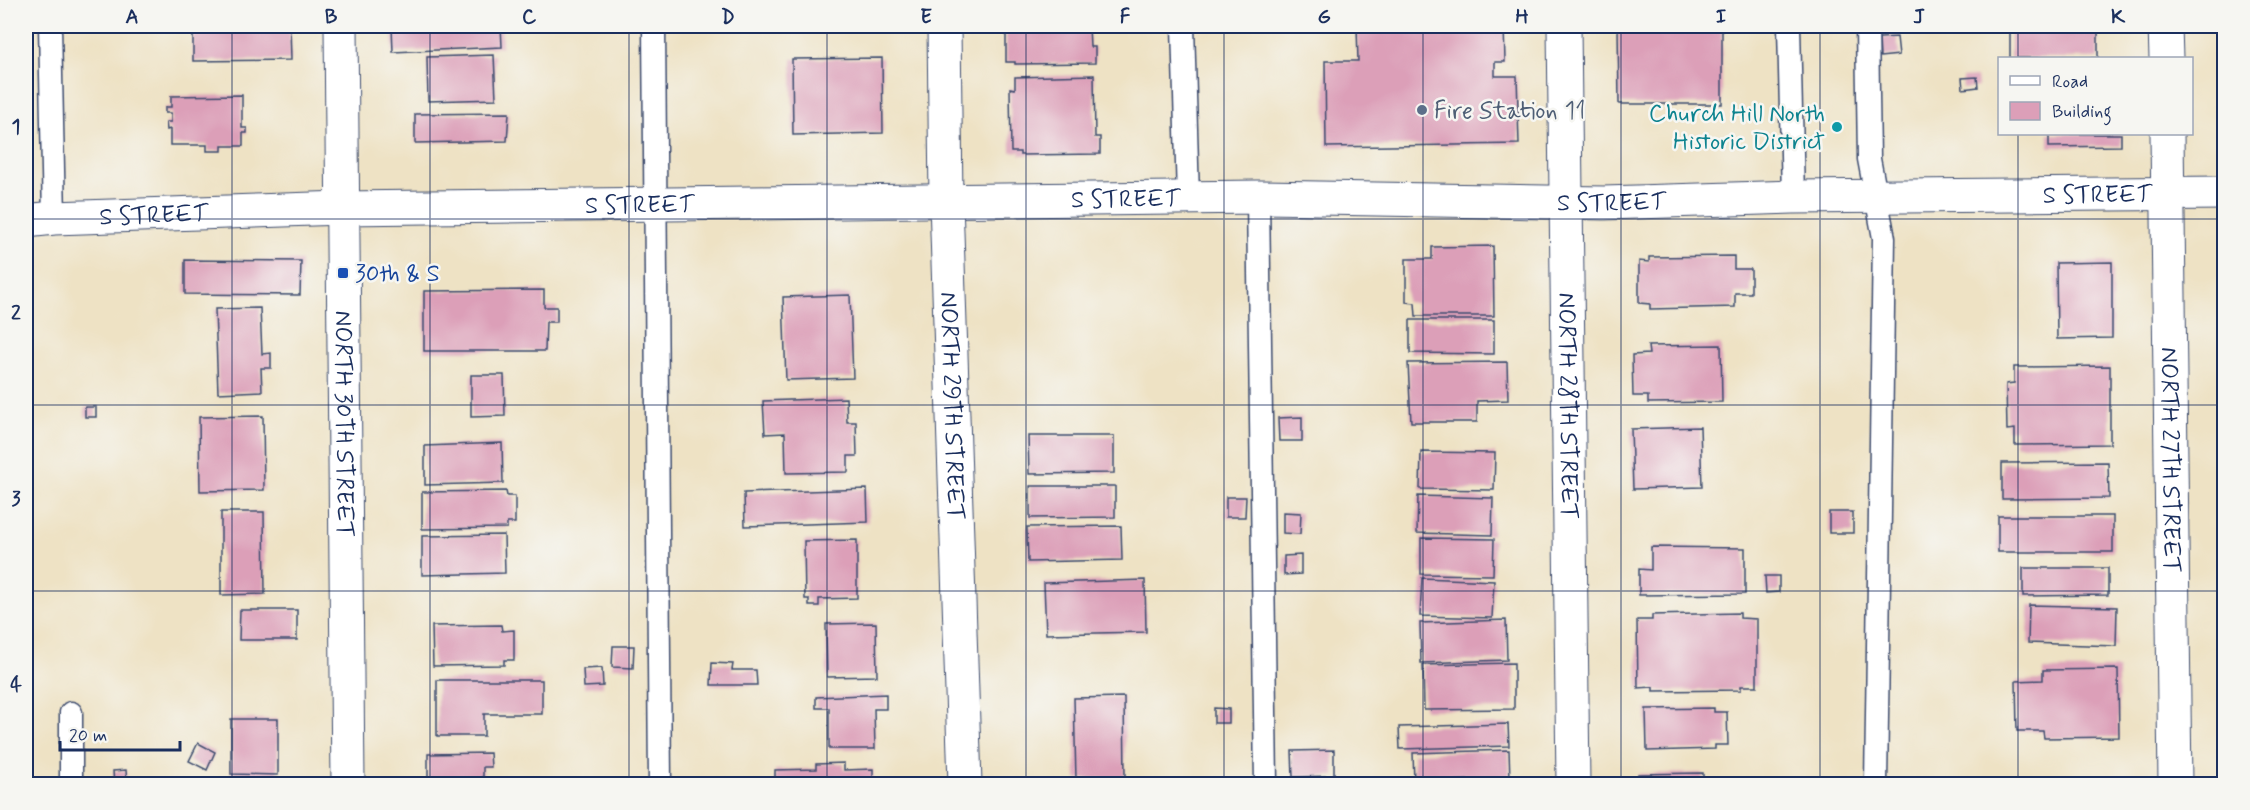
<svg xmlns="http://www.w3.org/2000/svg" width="2250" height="810" font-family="Mynerve,sans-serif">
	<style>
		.building { fill: #dc9fb8 }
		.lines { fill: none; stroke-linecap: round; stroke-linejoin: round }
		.lane-casing { stroke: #3b4a6d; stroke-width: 25 }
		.street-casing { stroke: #3b4a6d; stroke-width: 35 }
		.lane { stroke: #fff; stroke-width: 22 }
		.street { stroke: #fff; stroke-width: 33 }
		.grid { fill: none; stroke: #1b2f5e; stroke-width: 1.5; stroke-opacity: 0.55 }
		.service-dot { fill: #5c6f8a; stroke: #f6f6f2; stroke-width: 2 }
		.culture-dot { fill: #0f9aa8; stroke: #f6f6f2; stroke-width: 2 }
		.transit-dot { fill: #1a4fb4; stroke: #f6f6f2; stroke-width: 2 }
		.labels { text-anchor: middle; stroke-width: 5; stroke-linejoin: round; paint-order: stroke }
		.service-label { font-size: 24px; fill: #4e5e75; stroke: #f6f6f2; text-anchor: start }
		.culture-label { font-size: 24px; fill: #0d838f; stroke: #f6f6f2; text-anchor: end }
		.street-label { font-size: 24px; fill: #1b2f5e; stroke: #f6f6f2 }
		.transit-label { font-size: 24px; fill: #164399; stroke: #f6f6f2; text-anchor: start }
		.neatline { fill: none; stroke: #1b2f5e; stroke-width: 2 }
		.grid-label { font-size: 20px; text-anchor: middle; font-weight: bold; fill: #1b2f5e }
	</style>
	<rect width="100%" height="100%" fill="#f6f6f2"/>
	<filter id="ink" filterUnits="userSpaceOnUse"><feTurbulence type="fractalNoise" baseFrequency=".0167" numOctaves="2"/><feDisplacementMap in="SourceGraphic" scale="12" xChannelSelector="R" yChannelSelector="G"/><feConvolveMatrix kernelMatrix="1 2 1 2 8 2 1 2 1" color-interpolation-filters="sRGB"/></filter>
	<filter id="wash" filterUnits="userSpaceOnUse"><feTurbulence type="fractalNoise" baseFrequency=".008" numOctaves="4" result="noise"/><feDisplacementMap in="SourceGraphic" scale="24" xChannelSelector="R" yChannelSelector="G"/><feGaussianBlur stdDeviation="1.35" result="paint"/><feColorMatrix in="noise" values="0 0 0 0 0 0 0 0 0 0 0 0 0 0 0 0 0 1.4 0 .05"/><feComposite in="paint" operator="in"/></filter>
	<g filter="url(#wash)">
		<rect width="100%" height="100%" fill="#eee2c4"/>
		<g id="blocks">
			<g class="building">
				<polygon points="193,26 290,26 291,60 193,61"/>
				<polygon points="392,26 501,26 502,47 393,52"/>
				<polygon points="1006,26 1089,26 1090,47 1095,47 1095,63 1015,64 1015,62 1006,62"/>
				<polygon points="1357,26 1504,26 1505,62 1495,62 1495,76 1517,76 1519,144 1326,147 1325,61 1358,61"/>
				<polygon points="1618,26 1722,26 1722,104 1619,104"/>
				<polygon points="2010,28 2098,29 2098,58 2010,58"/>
				<polygon points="1897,37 1899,55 1880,57 1879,38"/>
				<polygon points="494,55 496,99 428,101 427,57"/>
				<polygon points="882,58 883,133 793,135 792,59"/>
				<polygon points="1094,75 1095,137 1100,137 1100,154 1020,155 1020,152 1011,152 1010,88 1015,89 1015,77"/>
				<polygon points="1977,77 1978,87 1963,89 1962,78"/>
				<polygon points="242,95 242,128 247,128 247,133 243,133 243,146 222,146 222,151 207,151 207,145 170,145 170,129 167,130 166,122 171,122 171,113 165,113 165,107 171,107 171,96"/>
				<polygon points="509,113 507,141 415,143 415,114"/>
				<polygon points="2049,134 2121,134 2121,146 2049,147"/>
				<polygon points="1493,246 1494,316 1416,316 1415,303 1406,302 1406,259 1432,259 1432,247"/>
				<polygon points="1734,256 1734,269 1751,269 1751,293 1735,293 1735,307 1650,309 1650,304 1639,303 1639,261 1649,262 1649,257"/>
				<polygon points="185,260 301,261 300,295 185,294"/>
				<polygon points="2112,262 2112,338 2057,339 2056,263"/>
				<polygon points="544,290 544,307 557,307 557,322 546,322 545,351 424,351 424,291"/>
				<polygon points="850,295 853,378 786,380 783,297"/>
				<polygon points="260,308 262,354 271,353 271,368 261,368 262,391 218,393 215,309"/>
				<polygon points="1410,320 1494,320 1494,354 1410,353"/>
				<polygon points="1721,345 1722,402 1648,403 1648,396 1633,396 1632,355 1649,354 1648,346"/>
				<polygon points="1507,362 1508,400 1477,401 1477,422 1411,422 1408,363"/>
				<polygon points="2110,366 2110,444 2015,445 2015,429 2007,430 2006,384 2014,383 2014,367"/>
				<polygon points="471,375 504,375 505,416 471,417"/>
				<polygon points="846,398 847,422 856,422 857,456 848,456 848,472 786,473 785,433 765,434 763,401"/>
				<rect x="85" y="407" width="11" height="10"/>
				<polygon points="263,416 264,490 200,491 199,417"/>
				<polygon points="1302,417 1302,441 1279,441 1278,418"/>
				<polygon points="1700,427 1702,487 1633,489 1631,429"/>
				<polygon points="1028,436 1114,436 1114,473 1029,474"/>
				<polygon points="502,443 503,483 425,485 425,446"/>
				<polygon points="1421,452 1495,453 1494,490 1420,489"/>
				<polygon points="2108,462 2109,498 2002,499 2002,463"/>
				<polygon points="1030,486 1115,486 1115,517 1030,518"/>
				<polygon points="867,489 868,522 745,526 744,493"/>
				<polygon points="506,491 507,496 515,496 515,523 507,523 507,528 422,529 422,492"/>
				<polygon points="1418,496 1493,498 1492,535 1417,533"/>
				<polygon points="1226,497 1246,497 1245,517 1226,517"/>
				<polygon points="221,512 264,512 265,594 221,595"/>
				<polygon points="1283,512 1301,513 1300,534 1283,533"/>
				<rect x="1829" y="512" width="24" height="21"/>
				<rect x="1998" y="516" width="115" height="36"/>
				<polygon points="1121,526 1122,560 1028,562 1027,527"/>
				<polygon points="504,535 505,573 422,575 422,536"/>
				<polygon points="1421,538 1494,539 1493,575 1421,574"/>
				<polygon points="857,540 857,598 819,599 819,606 809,606 809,599 805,599 804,541"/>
				<polygon points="1651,547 1745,548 1745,594 1639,595 1639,569 1651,570"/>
				<polygon points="1301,555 1301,574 1284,575 1284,556"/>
				<polygon points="2023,568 2108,568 2108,595 2023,596"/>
				<polygon points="1765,576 1779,576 1779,592 1766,593"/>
				<polygon points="1422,578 1494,581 1492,618 1420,616"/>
				<polygon points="1145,580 1146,632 1046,634 1044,583"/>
				<polygon points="2029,605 2117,607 2116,646 2028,643"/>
				<polygon points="240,610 297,610 297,640 239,640"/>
				<polygon points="1740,613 1740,618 1757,619 1757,686 1741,686 1741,690 1653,691 1653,687 1638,688 1637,620 1652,620 1652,615"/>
				<polygon points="1506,620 1507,660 1421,663 1420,623"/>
				<polygon points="876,623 877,676 827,677 826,624"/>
				<polygon points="501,625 502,631 514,630 514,660 504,660 504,665 433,666 432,626"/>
				<polygon points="613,646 634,646 633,668 612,667"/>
				<polygon points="712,663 733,664 732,670 756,670 757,685 711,685"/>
				<polygon points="1514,663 1514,709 1424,710 1423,665"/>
				<polygon points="602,668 603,686 584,687 583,669"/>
				<polygon points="2118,669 2119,737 2044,738 2043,731 2017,731 2016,681 2043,680 2043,670"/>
				<polygon points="437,680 542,680 542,714 484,714 484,736 437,736"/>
				<polygon points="886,694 886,709 874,709 875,749 829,749 829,708 816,708 816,697"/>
				<polygon points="1124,697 1125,778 1076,779 1074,698"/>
				<polygon points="1214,708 1229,709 1229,723 1214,723"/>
				<polygon points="1714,708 1714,712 1727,712 1728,745 1715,745 1715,749 1647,751 1646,709"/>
				<polygon points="231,719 278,719 278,775 231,774"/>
				<polygon points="1508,724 1509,746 1400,749 1399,727"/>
				<polygon points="198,743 215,752 207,770 189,761"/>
				<polygon points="1334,750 1334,776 1293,777 1292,751"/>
				<polygon points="1509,750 1510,779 1414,782 1413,753"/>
				<polygon points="490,753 491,767 483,767 483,784 428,784 428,754"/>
				<polygon points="844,763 844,770 873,769 873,784 775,784 775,770 816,769 816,764"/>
				<polygon points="126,770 127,784 114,784 113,771"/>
				<polygon points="1703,773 1703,784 1638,784 1638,774"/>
			</g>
		</g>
	</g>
	<g filter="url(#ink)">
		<use href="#blocks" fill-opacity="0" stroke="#3b4a6d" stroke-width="1.5"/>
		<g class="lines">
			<g class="lane-casing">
				<g id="lane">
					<polyline points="50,26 54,218"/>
					<polyline points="654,26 660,784"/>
					<polyline points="1183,26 1188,198"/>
					<polyline points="1789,26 1793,197"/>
					<polyline points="1867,26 1869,159 1884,238 1876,784"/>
					<polyline points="1258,197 1266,784"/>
					<polyline points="71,713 71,784"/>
				</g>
			</g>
			<g class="street-casing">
				<g id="street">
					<path id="s1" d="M341,26L348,784"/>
					<path id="s2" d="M944,26L946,201L965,784"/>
					<path id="s3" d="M1564,26L1573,784"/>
					<polyline points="2165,26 2166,58"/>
					<path id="s4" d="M2167,134L2175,784"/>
					<path id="s5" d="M26,221L54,218L342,208L1258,197L1604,203L1793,197L2224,193"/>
				</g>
			</g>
			<use href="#lane" class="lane"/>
			<use href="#street" class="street"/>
		</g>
	</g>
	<path class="grid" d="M232,26V784M430,26V784M629,26V784M827,26V784M1026,26V784M1224,26V784M1423,26V784M1621,26V784M1820,26V784M2018,26V58M2018,134V784M26,219H2224M26,405H2224M26,591H2224"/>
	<circle class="service-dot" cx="1422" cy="110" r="6"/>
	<circle class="culture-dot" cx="1837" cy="127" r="6"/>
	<rect class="transit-dot" x="337" y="267" width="12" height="12" rx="3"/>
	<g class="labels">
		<g class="service-label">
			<text x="1434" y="118">Fire Station 11</text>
		</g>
		<g class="culture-label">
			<text x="1825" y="121">Church Hill North<tspan x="1825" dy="28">Historic District</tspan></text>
		</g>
		<g class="street-label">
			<text dy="8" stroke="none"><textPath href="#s5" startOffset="2072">S STREET</textPath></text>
			<text dy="8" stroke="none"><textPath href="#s5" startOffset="1100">S STREET</textPath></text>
			<text dy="8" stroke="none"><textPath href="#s5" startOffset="1586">S STREET</textPath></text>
			<text dy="8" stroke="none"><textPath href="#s5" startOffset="614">S STREET</textPath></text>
			<text dy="8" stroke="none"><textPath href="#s5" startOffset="128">S STREET</textPath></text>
			<text dy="8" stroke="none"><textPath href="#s2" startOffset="380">NORTH 29TH STREET</textPath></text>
			<text dy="8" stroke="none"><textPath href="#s3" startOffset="380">NORTH 28TH STREET</textPath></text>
			<text dy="8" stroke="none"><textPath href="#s1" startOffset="398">NORTH 30TH STREET</textPath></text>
			<text dy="8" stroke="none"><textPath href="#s4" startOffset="326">NORTH 27TH STREET</textPath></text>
		</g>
		<g class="transit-label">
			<text x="355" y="281">30th &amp; S</text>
		</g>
	</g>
	<rect width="2250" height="810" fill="none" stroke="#f6f6f2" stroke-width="66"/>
	<rect x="1998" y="57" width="195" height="78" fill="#f6f6f2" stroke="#9ea6b7" stroke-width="1.5"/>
	<rect x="2010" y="76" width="30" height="9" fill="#ffffff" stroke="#9ea6b7" stroke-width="1.5"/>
	<text x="2052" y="87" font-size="18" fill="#1b2f5e">Road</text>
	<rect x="2010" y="102" width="30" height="18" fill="#dc9fb8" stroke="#9ea6b7" stroke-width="1.5"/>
	<text x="2052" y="117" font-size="18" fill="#1b2f5e">Building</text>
	<path d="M60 741v9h120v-9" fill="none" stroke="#1b2f5e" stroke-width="3"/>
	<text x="69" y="741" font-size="18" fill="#1b2f5e" stroke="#f6f6f2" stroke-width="4.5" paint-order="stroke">20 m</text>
	<rect x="33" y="33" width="2184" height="744" class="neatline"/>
	<g class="grid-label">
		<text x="132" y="23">A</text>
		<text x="331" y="23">B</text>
		<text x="529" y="23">C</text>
		<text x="728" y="23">D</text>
		<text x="926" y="23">E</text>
		<text x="1125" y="23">F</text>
		<text x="1324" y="23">G</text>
		<text x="1522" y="23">H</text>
		<text x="1721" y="23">I</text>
		<text x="1919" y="23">J</text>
		<text x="2118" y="23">K</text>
		<text x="16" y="133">1</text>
		<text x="16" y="319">2</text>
		<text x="16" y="505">3</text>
		<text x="16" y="691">4</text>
	</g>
</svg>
